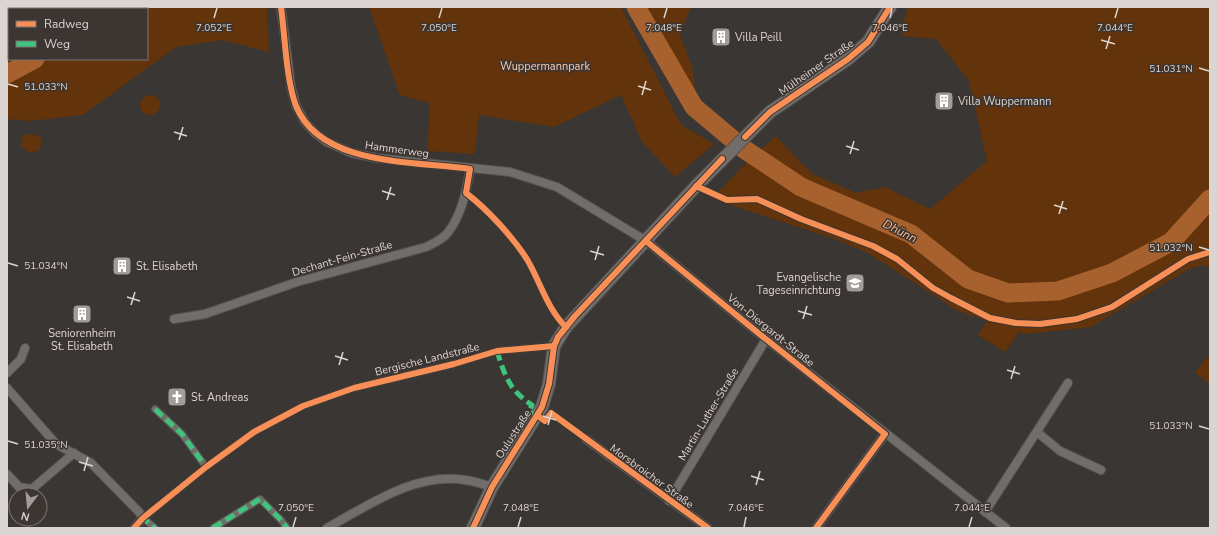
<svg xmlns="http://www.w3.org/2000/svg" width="1217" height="535" font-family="'Nunito Sans',sans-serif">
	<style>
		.green { fill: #63330b; fill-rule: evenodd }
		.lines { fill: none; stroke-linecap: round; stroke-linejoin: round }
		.river { stroke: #a7612e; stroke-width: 19 }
		.pedestrian-casing { stroke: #555250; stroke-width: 8 }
		.minor-casing { stroke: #555250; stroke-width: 10 }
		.secondary-casing { stroke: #555250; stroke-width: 14 }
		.pedestrian { stroke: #706d6b; stroke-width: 6 }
		.minor { stroke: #706d6b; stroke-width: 8 }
		.secondary { stroke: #726d6a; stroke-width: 12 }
		.quiet { stroke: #40c37c; stroke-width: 5; stroke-dasharray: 10 5; stroke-linecap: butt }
		.cycleway-casing { stroke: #3c3531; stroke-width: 8 }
		.cycleway { stroke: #f78f57; stroke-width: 6 }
		.ticks { fill: none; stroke: #dad5d2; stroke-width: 1.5 }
		.labels { text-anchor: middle; stroke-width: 3; stroke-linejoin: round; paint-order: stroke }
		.poi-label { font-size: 11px; fill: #dad5d2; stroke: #3c3531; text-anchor: start }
		.park-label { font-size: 11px; fill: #f6cbb0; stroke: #3c3531 }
		.street-label { font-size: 11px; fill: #dad5d2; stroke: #3c3531 }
		.water-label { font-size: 12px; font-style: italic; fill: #f9b991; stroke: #3c3531 }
		.ticks-label { font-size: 10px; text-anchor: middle; fill: #dad5d2; stroke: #3c3531; stroke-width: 3; stroke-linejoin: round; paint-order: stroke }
	</style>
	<rect width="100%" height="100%" fill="#393634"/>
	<g class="green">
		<path d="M7,7H267L269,52L222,40L176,47L83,115L30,121L7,119ZM9,9H147V59H9Z"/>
		<polygon points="369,7 621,7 681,125 714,144 675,177 642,142 621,95 554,127 479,115 475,154 428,151 429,103 400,95"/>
		<path d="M636,7H691L680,35L692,67L696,97L688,100C673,68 651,40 636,7Z"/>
		<polygon points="908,7 1210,7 1210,269 1204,265 1189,269 1091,327 1025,334 1019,332 1005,352 978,335 987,321 958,311 868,253 832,238 712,199 740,169 776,136 811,173 856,193 885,187 930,209 987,161 969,81 936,39 902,36 901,28"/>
		<circle cx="150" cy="105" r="10"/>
		<polygon points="32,134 42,138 40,150 29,153 21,146 23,135"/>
		<polygon points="1210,354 1210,381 1208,383 1195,372"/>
	</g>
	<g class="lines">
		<g class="river">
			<polyline points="636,7 694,107 744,149 801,187 911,234 968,279 1008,293 1058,291 1112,273 1171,242 1210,199"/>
			<polyline points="117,9 120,7"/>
			<polyline points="7,74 35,59"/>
		</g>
		<g class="pedestrian-casing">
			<g id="pedestrian">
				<polyline points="155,409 182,434 206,467"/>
				<polyline points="155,528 143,518 206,467 254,432 303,406 354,388 454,364 497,351 554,346"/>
				<polyline points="213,528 260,499 281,520 287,528"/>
			</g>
		</g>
		<g class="minor-casing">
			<g id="minor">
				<polyline points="281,7 291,87 296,106 305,122 315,133 327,142 352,153 376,158 510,172 557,187 646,241 757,332 1006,528"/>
				<path d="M174,319L205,314L297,282L426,247C434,243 444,239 449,231C462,214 467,190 470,169"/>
				<polyline points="7,373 21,359 25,348"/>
				<polyline points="7,388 56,444 91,463 139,512 143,518 134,528"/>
				<polyline points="1037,432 1060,451 1101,470"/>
				<polyline points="586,439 708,528"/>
				<polyline points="7,474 19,487 32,489 74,453"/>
				<polyline points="669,501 766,339"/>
				<polyline points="985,512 1068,383"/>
				<path d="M327,528C369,505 415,472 465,480C474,481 483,484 492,487"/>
				<polyline points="816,528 885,434"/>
			</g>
		</g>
		<g class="secondary-casing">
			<polyline id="secondary" points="473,528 492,487 542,407 549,384 554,346 566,327 696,186 770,112 848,59 868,42 890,7"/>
		</g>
		<use href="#pedestrian" class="pedestrian"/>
		<use href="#minor" class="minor"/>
		<use href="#secondary" class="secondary"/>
		<g class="quiet">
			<path d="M497,351C505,376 509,390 532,405L529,412L540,417"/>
			<polyline points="155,409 182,434 206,467"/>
			<polyline points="145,516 143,518 155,528"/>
			<polyline points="213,528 260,499 281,520 287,528"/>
		</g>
		<g class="cycleway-casing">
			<g id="cycleway">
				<path d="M281,7C285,36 286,79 296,106C321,167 416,161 470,169L466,193C487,209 514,238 528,261C540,282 548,310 566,327"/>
				<polyline points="745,137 770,112 848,59 868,42 890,7"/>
				<polyline points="696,186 727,200 757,199 801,219 873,246 897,259 933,288 951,298 990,318 1016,323 1040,324 1077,319 1112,307 1188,259 1210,252"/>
				<polyline points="646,241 757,332 885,434 816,528"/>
				<polyline points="538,416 545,421 551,413 708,528"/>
				<polyline points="134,528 143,518 206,467 254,432 303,406 354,388 454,364 497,351 554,346"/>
				<polyline points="473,528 492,487 542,407 549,384 554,346 558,337 575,316 722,159"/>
			</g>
		</g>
		<use href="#cycleway" class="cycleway"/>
	</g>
	<path class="ticks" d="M214,18L217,8M439,18L442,8M664,18L667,8M890,18L892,8M1115,18L1118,8M1101,40L1115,44M1106,49L1110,36M1199,68L1209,71M8,84L18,87M638,86L651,90M642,95L646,81M174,132L187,136M179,140L183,127M846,146L859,150M850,154L854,141M382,191L395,195M387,200L391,187M1054,205L1067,209M1059,214L1063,201M1199,247L1209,250M590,251L604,255M595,260L599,246M8,263L18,266M127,297L140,301M131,305L135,292M798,311L812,315M803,319L807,306M335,356L348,360M339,365L343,352M1007,370L1020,374M1011,379L1015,366M543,416L556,420M548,425L552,411M1199,426L1209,429M8,441L18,444M79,462L93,466M84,471L88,457M751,476L764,480M756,485L760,471M293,527L296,517M518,527L521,517M744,527L746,517M969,527L972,517"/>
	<defs>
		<g id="building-square" transform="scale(1)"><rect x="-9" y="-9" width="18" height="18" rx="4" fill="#a29d9b" stroke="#3c3531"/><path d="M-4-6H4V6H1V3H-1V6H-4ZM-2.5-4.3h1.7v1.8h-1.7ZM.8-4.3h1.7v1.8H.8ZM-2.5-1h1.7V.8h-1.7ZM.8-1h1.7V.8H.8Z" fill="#fff"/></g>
		<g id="school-square" transform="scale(1)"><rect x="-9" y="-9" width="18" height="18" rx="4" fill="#a29d9b" stroke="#3c3531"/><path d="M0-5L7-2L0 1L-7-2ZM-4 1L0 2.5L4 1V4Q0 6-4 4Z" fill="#fff"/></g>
		<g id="church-square" transform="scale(1)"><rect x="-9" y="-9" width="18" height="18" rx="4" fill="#a29d9b" stroke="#3c3531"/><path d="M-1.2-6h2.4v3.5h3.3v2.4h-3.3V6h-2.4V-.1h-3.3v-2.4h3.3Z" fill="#fff"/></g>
	</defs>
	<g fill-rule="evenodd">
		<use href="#building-square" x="721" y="37"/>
		<use href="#building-square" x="944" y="101"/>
		<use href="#building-square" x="122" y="266"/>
		<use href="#school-square" x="855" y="283"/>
		<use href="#building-square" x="82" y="314"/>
		<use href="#church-square" x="177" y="397"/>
	</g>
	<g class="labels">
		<g class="poi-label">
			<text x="735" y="41">Villa Peill</text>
			<text x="958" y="105">Villa Wuppermann</text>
			<text x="136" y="270">St. Elisabeth</text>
			<text x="841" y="281" text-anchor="end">Evangelische<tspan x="841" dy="13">Tageseinrichtung</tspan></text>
			<text x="82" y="337" text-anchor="middle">Seniorenheim<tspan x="82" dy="13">St. Elisabeth</tspan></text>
			<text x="191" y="401">St. Andreas</text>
		</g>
		<g class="park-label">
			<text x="545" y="70">Wuppermannpark</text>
		</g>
		<g class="street-label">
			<text transform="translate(816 67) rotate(-35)" y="4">Mülheimer Straße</text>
			<text transform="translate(397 149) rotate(8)" y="4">Hammerweg</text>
			<text transform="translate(342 258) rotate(-16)" y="4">Dechant-Fein-Straße</text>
			<text transform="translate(771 330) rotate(39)" y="4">Von-Diergardt-Straße</text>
			<text transform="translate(427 359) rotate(-14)" y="4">Bergische Landstraße</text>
			<text transform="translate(708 414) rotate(-59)" y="4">Martin-Luther-Straße</text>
			<text transform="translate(513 434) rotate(-57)" y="4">Oulustraße</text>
			<text transform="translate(652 476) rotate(36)" y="4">Morsbroicher Straße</text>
		</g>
		<g class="water-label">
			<text transform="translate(900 231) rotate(27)" y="4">Dhünn</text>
		</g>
	</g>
	<g class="ticks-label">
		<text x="214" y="31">7.052°E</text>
		<text x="439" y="31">7.050°E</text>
		<text x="664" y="31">7.048°E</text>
		<text x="890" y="31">7.046°E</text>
		<text x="1115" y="31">7.044°E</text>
		<text x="1171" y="72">51.031°N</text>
		<text x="46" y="90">51.033°N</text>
		<text x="1171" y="251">51.032°N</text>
		<text x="46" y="269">51.034°N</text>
		<text x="1171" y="429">51.033°N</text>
		<text x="46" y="448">51.035°N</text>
		<text x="296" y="511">7.050°E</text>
		<text x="521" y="511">7.048°E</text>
		<text x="746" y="511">7.046°E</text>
		<text x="972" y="511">7.044°E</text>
	</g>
	<rect width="1217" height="535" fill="none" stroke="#dad5d2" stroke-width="16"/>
	<rect x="8" y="8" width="140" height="52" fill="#3c3531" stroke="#7b7571"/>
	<rect x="16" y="21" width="20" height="6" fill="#f78f57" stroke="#7b7571"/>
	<text x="44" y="28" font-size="12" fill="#dad5d2">Radweg</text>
	<rect x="16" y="41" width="20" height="6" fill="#40c37c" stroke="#7b7571"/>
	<text x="44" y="48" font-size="12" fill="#dad5d2">Weg</text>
	<g transform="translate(28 507) rotate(196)"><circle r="19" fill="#3c3531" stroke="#7b7571"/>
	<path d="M0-3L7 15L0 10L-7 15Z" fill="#a29d9b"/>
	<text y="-6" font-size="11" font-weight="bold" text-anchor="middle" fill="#dad5d2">N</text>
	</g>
</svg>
